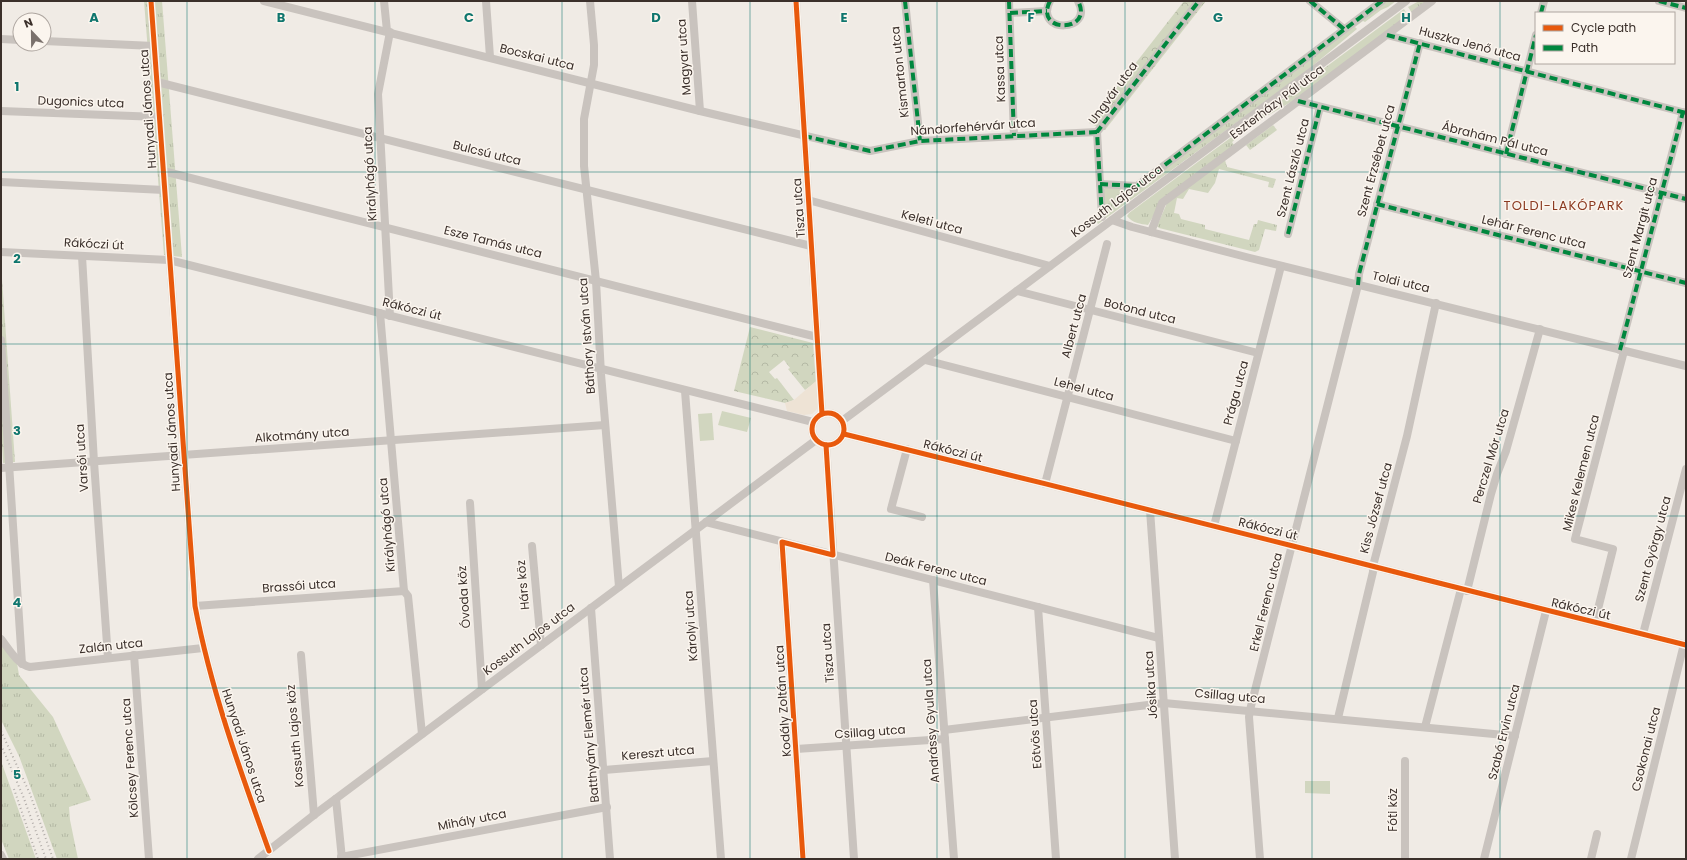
<svg xmlns="http://www.w3.org/2000/svg" width="1687" height="860" font-family="Poppins,sans-serif">
	<style>
		.grass { fill: url(#grass-tufts) }
		.park { fill: url(#park-crowns) }
		.pitch { fill: #d1d6bf }
		.plaza { fill: #eee3d5 }
		.lines { fill: none; stroke-linecap: round; stroke-linejoin: round }
		.minor { stroke: #c9c3be; stroke-width: 8 }
		.rail { stroke: #b1aca8; stroke-width: 2; stroke-dasharray: 1 3; stroke-linecap: butt }
		.quiet { stroke: #00873e; stroke-width: 4; stroke-dasharray: 8 4; stroke-linecap: butt }
		.cycleway-casing { stroke: #fbf5ee; stroke-width: 8 }
		.cycleway { stroke: #e8590c; stroke-width: 5 }
		.grid { fill: none; stroke: #0f766e; stroke-width: 1; stroke-opacity: 0.55 }
		.labels { text-anchor: middle; stroke-width: 3; stroke-linejoin: round; paint-order: stroke }
		.street-label { font-size: 12px; fill: #3b302b; stroke: #fbf5ee }
		.neighbourhood-label { font-size: 13px; letter-spacing: 1px; fill: #8c3b22; stroke: #fbf5ee }
		.grid-label { font-size: 13px; text-anchor: middle; font-weight: bold; fill: #0f766e; stroke: #fbf5ee; stroke-width: 3; stroke-linejoin: round; paint-order: stroke }
	</style>
	<defs>
		<pattern id="grass-tufts" width="24" height="20" patternUnits="userSpaceOnUse"><rect width="24" height="20" fill="#d1d6bf"/><path d="M3 7l-1-3M5 7V3M7 7l1-3M15 17l-1-3M17 17v-4M19 17l1-3" fill="none" stroke="#b4b8a4"/></pattern>
		<pattern id="park-crowns" width="20" height="18" patternUnits="userSpaceOnUse"><rect width="20" height="18" fill="#d1d6bf"/><path d="M2 6a3 3 0 1 1 6 0M12 15a3 3 0 1 1 6 0" fill="none" stroke="#b4b8a4"/></pattern>
	</defs>
	<rect width="100%" height="100%" fill="#f0ebe5"/>
	<g class="grass">
		<polygon points="144,1 162,1 182,257 164,255"/>
		<polygon points="1385,1 1396,1 1388,7 1381,10 1365,22 1363,21 1355,27 1357,29 1304,73 1098,224 1096,220 1099,215 1102,191 1105,188 1140,187"/>
		<polygon points="1419,1 1428,1 1412,13 1408,7"/>
		<path d="M1404,9L1408,16L1296,99L1262,119L1232,142L1234,145L1164,198L1148,225C1141,224 1132,223 1127,216L1129,213Z"/>
		<polygon points="1273,125 1277,130 1250,150 1246,145"/>
		<polygon points="1225,160 1227,167 1276,179 1273,188 1268,187 1269,182 1219,169 1215,183 1208,193 1189,189 1183,199 1177,198 1174,213 1179,214 1181,219 1205,225 1205,229 1249,240 1254,224 1257,224 1258,220 1277,225 1276,231 1265,229 1259,250 1255,252 1159,228 1157,226 1167,203"/>
		<polygon points="1,265 15,462 3,463 1,429"/>
		<polygon points="1,643 17,663 19,675 53,717 91,800 69,807 70,820 78,859 57,859 19,756 1,720"/>
		<polygon points="1,761 36,859 9,859 1,839"/>
	</g>
	<g class="park">
		<polygon points="1184,1 1206,1 1105,130 1089,123"/>
		<polygon points="750,327 813,343 816,382 805,390 788,369 790,368 784,360 769,372 775,379 777,378 794,400 785,403 734,391"/>
	</g>
	<g class="pitch">
		<polygon points="722,411 751,418 747,432 718,425"/>
		<polygon points="712,413 714,440 700,441 698,414"/>
		<polygon points="1305,781 1330,781 1330,794 1305,793"/>
	</g>
	<polygon class="plaza" points="816,381 818,404 817,409 812,414 804,415 787,411 785,403 794,400"/>
	<g class="lines">
		<g class="minor">
			<path d="M151,1L195,606C211,690 240,770 269,851"/>
			<polyline points="264,1 700,111 870,151 920,141 1097,132"/>
			<polyline points="384,1 387,31"/>
			<polyline points="486,1 490,57"/>
			<polyline points="590,1 594,45 594,65 584,119 584,166 596,281 601,374 619,587"/>
			<polyline points="692,1 700,111"/>
			<polyline points="796,1 822,414"/>
			<polyline points="905,1 920,141"/>
			<polyline points="1009,1 1014,136"/>
			<path d="M1050,1C1033,34 1095,33 1078,1"/>
			<polyline points="1310,1 1344,29"/>
			<polyline points="1659,1 1686,8"/>
			<polyline points="1010,13 1047,11"/>
			<polyline points="1541,13 1544,1"/>
			<polyline points="390,32 378,94 390,316"/>
			<polyline points="1387,35 1686,113"/>
			<polyline points="1,39 20,40"/>
			<polyline points="44,41 154,46"/>
			<polyline points="157,82 811,246"/>
			<polyline points="1298,101 1686,199"/>
			<polyline points="1,111 159,117"/>
			<polyline points="1506,154 1536,35"/>
			<polyline points="163,171 817,337"/>
			<polyline points="1,182 164,190"/>
			<polyline points="1100,184 1137,186 1382,1"/>
			<polyline points="808,200 1050,266"/>
			<polyline points="1377,204 1686,283"/>
			<polyline points="1102,217 1097,132 1199,1"/>
			<polyline points="1112,220 1132,227 1250,258 1686,366"/>
			<polyline points="1151,232 1162,203 1432,1"/>
			<polyline points="1288,234 1320,107"/>
			<polyline points="1,252 169,260 813,422"/>
			<polyline points="82,256 94,462 108,658"/>
			<polyline points="1017,291 1258,353"/>
			<polyline points="380,313 404,591 408,596 422,734"/>
			<polyline points="1,340 22,664"/>
			<polyline points="1620,350 1683,112"/>
			<polyline points="925,360 1236,441"/>
			<polyline points="685,391 721,859"/>
			<circle cx="828" cy="429" r="16"/>
			<polyline points="842,421 1406,1"/>
			<path d="M844,434C994,471 1143,508 1293,546C1424,579 1555,613 1686,645"/>
			<polyline points="826,445 854,859"/>
			<polyline points="907,449 891,509 922,517"/>
			<polyline points="1,468 605,425"/>
			<polyline points="1045,484 1107,244"/>
			<polyline points="470,503 482,689"/>
			<polyline points="1150,510 1175,859"/>
			<polyline points="706,522 1159,638"/>
			<polyline points="1214,526 1281,266"/>
			<polyline points="782,542 803,859"/>
			<polyline points="532,546 541,645"/>
			<polyline points="933,580 954,859"/>
			<polyline points="1467,591 1491,494 1497,474 1506,451 1540,329"/>
			<polyline points="195,606 404,591"/>
			<polyline points="1038,607 1056,859"/>
			<polyline points="591,608 610,859"/>
			<polyline points="1595,621 1613,549 1575,539 1624,351"/>
			<polyline points="1643,634 1686,469"/>
			<path d="M1,639C9,649 17,664 30,667L203,648"/>
			<polyline points="134,655 149,859"/>
			<polyline points="301,655 314,815"/>
			<polyline points="1338,718 1373,572 1373,566 1407,436 1436,303"/>
			<polyline points="1425,727 1461,589"/>
			<polyline points="944,730 1164,703 1515,736"/>
			<polyline points="796,749 945,739"/>
			<polyline points="604,770 713,761"/>
			<polyline points="336,799 342,859"/>
			<polyline points="1,855 3,859"/>
			<polyline points="341,857 607,807"/>
			<polyline points="258,859 314,815 816,440"/>
			<polyline points="1260,859 1249,717 1250,710 1358,285 1359,274 1420,43"/>
			<polyline points="1405,859 1405,761"/>
			<polyline points="1484,859 1546,611"/>
			<polyline points="1591,859 1597,834"/>
			<polyline points="1631,859 1684,644"/>
		</g>
		<g class="rail">
			<polyline points="1,731 30,794 53,859"/>
			<polyline points="1,745 23,796 46,859"/>
			<polyline points="14,789 38,859"/>
		</g>
		<g class="quiet">
			<polyline points="905,1 920,141"/>
			<polyline points="1009,1 1014,136"/>
			<path d="M1050,1C1033,34 1095,33 1078,1"/>
			<polyline points="1310,1 1344,29"/>
			<polyline points="1659,1 1686,8"/>
			<polyline points="1010,13 1047,11"/>
			<polyline points="1541,13 1544,1"/>
			<polyline points="1387,35 1686,113"/>
			<polyline points="1298,101 1686,199"/>
			<polyline points="804,136 870,151 920,141 1097,132"/>
			<polyline points="1506,154 1536,35"/>
			<polyline points="1100,184 1137,186 1382,1"/>
			<polyline points="1377,204 1686,283"/>
			<polyline points="1102,217 1097,132 1199,1"/>
			<polyline points="1288,234 1320,107"/>
			<polyline points="1358,285 1359,274 1420,43"/>
			<polyline points="1620,350 1683,112"/>
		</g>
		<g class="cycleway-casing">
			<g id="cycleway">
				<path d="M151,1L195,606C211,690 240,770 269,851"/>
				<polyline points="796,1 822,414"/>
				<circle cx="828" cy="429" r="16"/>
				<path d="M844,434C994,471 1143,508 1293,546C1424,579 1555,613 1686,645"/>
				<polyline points="803,859 782,542 833,555 826,445"/>
			</g>
		</g>
		<use href="#cycleway" class="cycleway"/>
	</g>
	<path class="grid" d="M187,1V859M375,1V859M562,1V859M750,1V859M937,1V859M1125,1V859M1312,1V859M1500,1V859M1,172H1686M1,344H1686M1,516H1686M1,688H1686"/>
	<g class="labels">
		<g class="street-label">
			<text transform="translate(1470 44) rotate(15)" y="4">Huszka Jenő utca</text>
			<text transform="translate(537 57) rotate(14)" y="4">Bocskai utca</text>
			<text transform="translate(684 57) rotate(-94)" y="4">Magyar utca</text>
			<text transform="translate(1000 69) rotate(-92)" y="4">Kassa utca</text>
			<text transform="translate(900 72) rotate(-96)" y="4">Kismarton utca</text>
			<text transform="translate(1113 93) rotate(-54)" y="4">Ungvár utca</text>
			<text transform="translate(81 102) rotate(2)" y="4">Dugonics utca</text>
			<text transform="translate(1277 102) rotate(-37)" y="4">Eszterházy Pál utca</text>
			<text transform="translate(148 109) rotate(-94)" y="4">Hunyadi János utca</text>
			<text transform="translate(973 127) rotate(-4)" y="4">Nándorfehérvár utca</text>
			<text transform="translate(1495 139) rotate(14)" y="4">Ábrahám Pál utca</text>
			<text transform="translate(487 153) rotate(14)" y="4">Bulcsú utca</text>
			<text transform="translate(1376 161) rotate(-75)" y="4">Szent Erzsébet utca</text>
			<text transform="translate(1293 168) rotate(-76)" y="4">Szent László utca</text>
			<text transform="translate(370 174) rotate(-93)" y="4">Királyhágó utca</text>
			<text transform="translate(1117 201) rotate(-37)" y="4">Kossuth Lajos utca</text>
			<text transform="translate(799 208) rotate(-94)" y="4">Tisza utca</text>
			<text transform="translate(932 222) rotate(15)" y="4">Keleti utca</text>
			<text transform="translate(1640 228) rotate(-75)" y="4">Szent Margit utca</text>
			<text transform="translate(1534 232) rotate(14)" y="4">Lehár Ferenc utca</text>
			<text transform="translate(493 242) rotate(14)" y="4">Esze Tamás utca</text>
			<text transform="translate(94 244) rotate(3)" y="4">Rákóczi út</text>
			<text transform="translate(1401 282) rotate(13)" y="4">Toldi utca</text>
			<text transform="translate(412 309) rotate(14)" y="4">Rákóczi út</text>
			<text transform="translate(1140 311) rotate(14)" y="4">Botond utca</text>
			<text transform="translate(1074 326) rotate(-75)" y="4">Albert utca</text>
			<text transform="translate(587 336) rotate(-94)" y="4">Báthory István utca</text>
			<text transform="translate(1084 389) rotate(15)" y="4">Lehel utca</text>
			<text transform="translate(1236 393) rotate(-75)" y="4">Prága utca</text>
			<text transform="translate(172 432) rotate(-94)" y="4">Hunyadi János utca</text>
			<text transform="translate(302 435) rotate(-4)" y="4">Alkotmány utca</text>
			<text transform="translate(953 451) rotate(14)" y="4">Rákóczi út</text>
			<text transform="translate(1491 456) rotate(-73)" y="4">Perczel Mór utca</text>
			<text transform="translate(82 458) rotate(-94)" y="4">Varsói utca</text>
			<text transform="translate(1581 473) rotate(-76)" y="4">Mikes Kelemen utca</text>
			<text transform="translate(1376 508) rotate(-75)" y="4">Kiss József utca</text>
			<text transform="translate(387 525) rotate(-95)" y="4">Királyhágó utca</text>
			<text transform="translate(1268 529) rotate(14)" y="4">Rákóczi út</text>
			<text transform="translate(1653 549) rotate(-75)" y="4">Szent György utca</text>
			<text transform="translate(936 569) rotate(14)" y="4">Deák Ferenc utca</text>
			<text transform="translate(523 585) rotate(-95)" y="4">Hárs köz</text>
			<text transform="translate(299 586) rotate(-4)" y="4">Brassói utca</text>
			<text transform="translate(464 597) rotate(-94)" y="4">Óvoda köz</text>
			<text transform="translate(1266 602) rotate(-76)" y="4">Erkel Ferenc utca</text>
			<text transform="translate(1581 609) rotate(13)" y="4">Rákóczi út</text>
			<text transform="translate(691 626) rotate(-94)" y="4">Károlyi utca</text>
			<text transform="translate(529 639) rotate(-37)" y="4">Kossuth Lajos utca</text>
			<text transform="translate(111 646) rotate(-6)" y="4">Zalán utca</text>
			<text transform="translate(828 653) rotate(-94)" y="4">Tisza utca</text>
			<text transform="translate(1151 685) rotate(-94)" y="4">Jósika utca</text>
			<text transform="translate(1230 696) rotate(5)" y="4">Csillag utca</text>
			<text transform="translate(783 701) rotate(-94)" y="4">Kodály Zoltán utca</text>
			<text transform="translate(931 721) rotate(-94)" y="4">Andrássy Gyula utca</text>
			<text transform="translate(870 732) rotate(-4)" y="4">Csillag utca</text>
			<text transform="translate(1504 732) rotate(-76)" y="4">Szabó Ervin utca</text>
			<text transform="translate(1035 734) rotate(-94)" y="4">Eötvös utca</text>
			<text transform="translate(589 735) rotate(-95)" y="4">Batthyány Elemér utca</text>
			<text transform="translate(295 736) rotate(-95)" y="4">Kossuth Lajos köz</text>
			<text transform="translate(244 746) rotate(72)" y="4">Hunyadi János utca</text>
			<text transform="translate(1646 749) rotate(-76)" y="4">Csokonai utca</text>
			<text transform="translate(658 753) rotate(-5)" y="4">Kereszt utca</text>
			<text transform="translate(130 758) rotate(-94)" y="4">Kölcsey Ferenc utca</text>
			<text transform="translate(1393 810) rotate(-90)" y="4">Fóti köz</text>
			<text transform="translate(472 820) rotate(-11)" y="4">Mihály utca</text>
		</g>
		<g class="neighbourhood-label">
			<text x="1564" y="210">TOLDI-LAKÓPARK</text>
		</g>
	</g>
	<g class="grid-label">
		<text x="94" y="22">A</text>
		<text x="281" y="22">B</text>
		<text x="469" y="22">C</text>
		<text x="656" y="22">D</text>
		<text x="844" y="22">E</text>
		<text x="1031" y="22">F</text>
		<text x="1218" y="22">G</text>
		<text x="1406" y="22">H</text>
		<text x="17" y="91">1</text>
		<text x="17" y="263">2</text>
		<text x="17" y="435">3</text>
		<text x="17" y="607">4</text>
		<text x="17" y="779">5</text>
	</g>
	<rect width="1687" height="860" fill="none" stroke="#3b302b" stroke-width="4"/>
	<rect x="1535" y="12" width="140" height="52" fill="#fbf5ee" stroke="#aea6a0"/>
	<rect x="1543" y="25" width="20" height="6" fill="#e8590c" stroke="#aea6a0"/>
	<text x="1571" y="32" font-size="12" fill="#3b302b">Cycle path</text>
	<rect x="1543" y="45" width="20" height="6" fill="#00873e" stroke="#aea6a0"/>
	<text x="1571" y="52" font-size="12" fill="#3b302b">Path</text>
	<g transform="translate(32 32) rotate(338)"><circle r="19" fill="#fbf5ee" stroke="#aea6a0"/>
	<path d="M0-3L7 15L0 10L-7 15Z" fill="#7a716c"/>
	<text y="-6" font-size="11" font-weight="bold" text-anchor="middle" fill="#3b302b">N</text>
	</g>
</svg>
